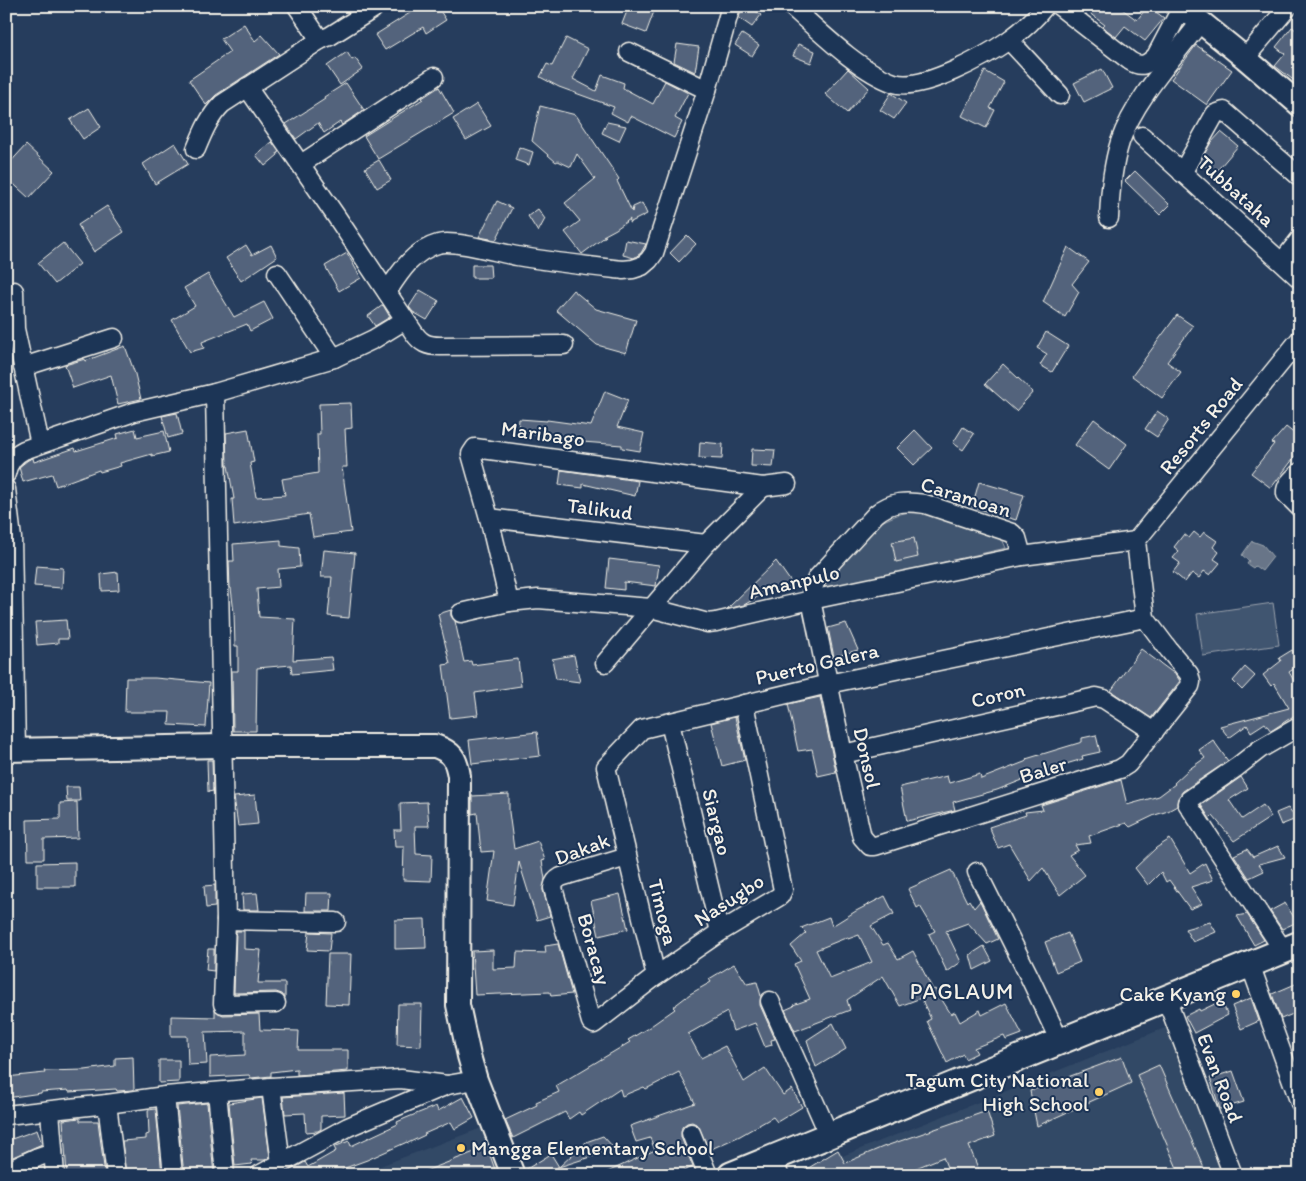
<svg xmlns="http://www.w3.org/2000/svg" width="1306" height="1181" font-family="Itim,sans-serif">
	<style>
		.built { fill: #334966 }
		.green { fill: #40546f; stroke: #9aa2ac }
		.water { fill: #677588; stroke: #9fa7ae }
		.building { fill: #52647b; stroke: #f4f1e8; fill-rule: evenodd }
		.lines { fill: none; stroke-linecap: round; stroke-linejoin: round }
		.minor-casing { stroke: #f4f1e8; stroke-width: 21 }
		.tertiary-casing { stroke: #f4f1e8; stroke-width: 26 }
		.secondary-casing { stroke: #f4f1e8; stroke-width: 29 }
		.minor { stroke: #1d3557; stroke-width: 18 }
		.tertiary { stroke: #1d3557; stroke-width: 22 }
		.secondary { stroke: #1d3557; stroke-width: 25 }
		.poi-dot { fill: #ffd166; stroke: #1d3557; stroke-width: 2 }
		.labels { text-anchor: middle; stroke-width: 4; stroke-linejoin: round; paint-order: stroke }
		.street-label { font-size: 21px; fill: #f4f1e8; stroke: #1d3557 }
		.poi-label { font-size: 21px; fill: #f4f1e8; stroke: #1d3557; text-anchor: end }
		.neighbourhood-label { font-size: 22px; letter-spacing: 1px; fill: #f4f1e8; stroke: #1d3557 }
	</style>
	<rect width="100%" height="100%" fill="#263d5d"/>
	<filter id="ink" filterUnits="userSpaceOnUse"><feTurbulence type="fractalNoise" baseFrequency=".02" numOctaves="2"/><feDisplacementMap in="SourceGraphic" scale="10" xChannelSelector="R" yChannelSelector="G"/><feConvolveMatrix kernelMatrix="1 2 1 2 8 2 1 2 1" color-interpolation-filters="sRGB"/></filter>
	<g filter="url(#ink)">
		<g class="built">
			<polygon points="1170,1026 1225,1175 848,1175 840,1157"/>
			<polygon points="484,1127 503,1175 363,1175 375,1168"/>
		</g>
		<g class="green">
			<polygon points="915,510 999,532 1006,548 822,590 839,557 872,526 897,515"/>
			<polygon points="1273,603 1279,645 1203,656 1197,614"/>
		</g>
		<polygon class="water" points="1252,541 1263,545 1273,557 1262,571 1255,566 1253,568 1247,564 1249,561 1242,555"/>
		<g class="building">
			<polygon points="409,6 437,6 446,20 426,33 423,27 385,50 375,35 413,11"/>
			<polygon points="629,6 656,6 646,33 622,24"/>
			<polygon points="742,6 749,6 761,15 752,27 739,18"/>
			<polygon points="1080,6 1118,6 1137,20 1148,6 1164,18 1145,41 1125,26 1116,37 1103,27 1105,25"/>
			<polygon points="244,24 255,41 262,35 279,54 216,95 206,105 189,80 230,52 221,39"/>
			<polygon points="1292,27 1300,33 1300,85 1275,66 1285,54 1276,47"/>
			<polygon points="742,34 759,45 752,56 735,45"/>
			<polygon points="566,38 588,49 573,79 596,91 602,75 624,83 623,88 653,104 665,81 688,93 675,118 682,122 674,138 631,116 628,122 611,113 614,107 559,87 540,77 547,64 552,66"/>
			<polygon points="677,44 699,47 695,72 674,62"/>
			<polygon points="798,44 815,51 811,63 793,56"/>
			<polygon points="1196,45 1232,70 1207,105 1171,79"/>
			<polygon points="347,52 352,60 355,58 363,69 340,85 327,66"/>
			<polygon points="848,69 869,88 847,113 825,94"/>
			<polygon points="1102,69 1112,88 1084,102 1074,83"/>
			<polygon points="985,71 1004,82 990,108 995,110 986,128 962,116"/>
			<polygon points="346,83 364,110 342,125 340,122 324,133 318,123 296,139 286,124 325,99 324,97"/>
			<polygon points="439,87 454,113 378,159 364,136 423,99 422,98"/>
			<polygon points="891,93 906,103 894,119 880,110"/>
			<polygon points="477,104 491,126 466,140 453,119"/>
			<polygon points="540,106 576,115 619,179 617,181 632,212 633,207 642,203 647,214 629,223 630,219 616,229 603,236 606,236 582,254 565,232 580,221 565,203 595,179 577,154 571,167 558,161 556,162 532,141"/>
			<polygon points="89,108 101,127 83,139 70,120"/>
			<polygon points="607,122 626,126 619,141 602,133"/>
			<polygon points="1221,132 1238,146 1215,173 1200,162 1210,144"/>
			<polygon points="272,142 279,152 277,153 278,155 265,166 256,155"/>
			<polygon points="175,143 188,164 155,184 143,164"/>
			<polygon points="26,145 54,171 29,198 6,177 6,167"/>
			<polygon points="519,147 533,152 529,165 515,160"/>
			<polygon points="379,160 391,180 377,188 365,168"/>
			<polygon points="1135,171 1170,205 1160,215 1125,181"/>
			<polygon points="497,201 512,208 496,240 479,237"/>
			<polygon points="107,206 124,232 94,252 78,225"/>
			<polygon points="538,209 545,219 538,232 528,216"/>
			<polygon points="687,235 696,244 679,262 670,253"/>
			<polygon points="626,240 646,244 641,253 634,258 623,255"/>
			<polygon points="63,243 80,264 55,284 38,263"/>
			<polygon points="246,245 252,255 271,245 277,257 241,281 226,258"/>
			<polygon points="1068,247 1089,262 1072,284 1079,292 1065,317 1043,302"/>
			<polygon points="347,253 361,278 339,291 325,266"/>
			<polygon points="472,265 490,265 491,278 472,278"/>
			<polygon points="208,274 234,317 264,302 273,319 250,331 247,324 202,342 204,348 190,352 172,320 195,306 184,288"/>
			<polygon points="420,290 439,301 427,320 413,312 409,307"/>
			<polygon points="573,290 596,309 636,320 626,353 597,345 556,310"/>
			<polygon points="383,305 390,317 375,326 368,316"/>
			<polygon points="1177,315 1193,326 1167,362 1181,372 1162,398 1132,376"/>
			<polygon points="1046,332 1068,346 1052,372 1040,365 1047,354 1037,348"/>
			<polygon points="125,346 135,374 141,399 118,404 111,375 73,388 65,365 85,359 85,361"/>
			<polygon points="1003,364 1033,392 1016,411 985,384"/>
			<polygon points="605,391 628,400 617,427 644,433 640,451 622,448 622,445 569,441 537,435 518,433 519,419 547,421 547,420 591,426"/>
			<polygon points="351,403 352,428 345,429 347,467 342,467 351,532 313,537 309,514 234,526 232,499 234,499 228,466 227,466 226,433 248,429 254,462 250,463 256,497 285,495 282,479 318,473 317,434 320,434 319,404"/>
			<polygon points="1157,411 1169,419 1157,437 1145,429"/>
			<polygon points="177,413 182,434 168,438 162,416"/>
			<polygon points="1094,419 1127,444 1109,470 1075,445"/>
			<polygon points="963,427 974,434 963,450 953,443"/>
			<polygon points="1286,427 1300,438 1300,450 1271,488 1251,473 1274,444 1272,443"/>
			<polygon points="135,429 137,437 164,431 169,452 152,456 152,454 120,463 121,466 100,472 99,470 56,486 52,474 23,482 19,467 28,460 33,458 34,462 75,448 76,451 118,438 117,434"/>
			<polygon points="915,430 932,448 914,465 897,448"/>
			<polygon points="700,442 723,444 722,459 699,458"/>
			<polygon points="752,449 775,450 773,467 751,466"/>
			<polygon points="561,470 638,481 635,496 583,484 583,488 559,485"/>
			<polygon points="979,482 1024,495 1016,520 972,507"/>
			<polygon points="1194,532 1200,537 1204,532 1217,541 1213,547 1219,552 1214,559 1220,563 1210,575 1204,571 1199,578 1192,573 1185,582 1173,572 1180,563 1173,558 1179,551 1174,547 1184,534 1189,538"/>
			<polygon points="914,538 918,557 896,562 892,542"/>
			<polygon points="281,540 281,546 299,548 300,567 278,569 279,587 257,589 259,617 295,619 293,660 331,657 333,670 292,674 291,665 257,668 256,731 233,731 232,671 238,671 238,646 235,646 234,613 231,588 230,588 229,561 234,561 233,544"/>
			<polygon points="324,550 355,553 349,618 328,616 332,577 321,577"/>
			<polygon points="609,559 659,565 656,586 624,582 624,590 606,588"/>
			<polygon points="776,561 793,585 759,596 744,605 727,609"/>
			<polygon points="36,566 63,568 62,588 34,586"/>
			<polygon points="118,572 119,590 102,591 101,574"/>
			<polygon points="451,610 451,616 455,621 464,662 471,661 472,665 518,659 521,686 475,693 478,715 450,718 443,665 450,664 438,614"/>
			<polygon points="66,620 68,639 58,639 58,643 37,645 35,622"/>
			<polygon points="846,623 858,650 834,657 828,628"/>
			<polygon points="1141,649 1176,675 1180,681 1151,718 1111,691"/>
			<polygon points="1292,650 1300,661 1300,665 1289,672 1300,691 1300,715 1295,715 1271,731 1265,723 1251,732 1247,725 1229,738 1220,726 1289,708 1274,683 1271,686 1263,675 1281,661 1279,658"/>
			<polygon points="574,655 580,682 556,679 552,659"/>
			<polygon points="1245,667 1255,676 1242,690 1233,681"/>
			<polygon points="126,678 155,678 209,683 206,727 169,725 170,712 125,712"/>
			<polygon points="820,697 836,772 818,776 812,749 798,751 788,704"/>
			<polygon points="735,717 745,760 722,766 711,723"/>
			<polygon points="537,732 540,756 472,764 469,740"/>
			<polygon points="1096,735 1100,752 1082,756 1083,759 1042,771 1042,773 1024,778 1025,779 997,790 953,802 955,810 907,821 900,787 947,776 949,783 980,774 981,779 1027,761 1026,759 1082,742 1082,738"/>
			<polygon points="1213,740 1228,761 1183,791 1178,798 1177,806 1168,811 1155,815 1130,827 1126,823 1089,836 1091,843 1075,845 1078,850 1069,855 1085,875 1060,895 1043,868 1031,881 1009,844 998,848 989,827 1026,815 1025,812 1043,810 1041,805 1121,780 1127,805 1159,796 1175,784 1174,783 1188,770 1205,758 1199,750"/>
			<polygon points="207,760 212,760 213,791 208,792"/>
			<polygon points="1241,777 1248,788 1229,800 1242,819 1263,805 1271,817 1234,841 1213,816 1210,819 1201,805"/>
			<polygon points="66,787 79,787 80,801 67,801"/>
			<polygon points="509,794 509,812 514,849 538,841 545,860 542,861 545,879 543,890 550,916 537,920 519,862 513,905 487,901 494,851 481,852 477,813 472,814 472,796"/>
			<polygon points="255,795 258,824 238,826 234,797"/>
			<polygon points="77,802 78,838 44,839 44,859 28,859 27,820 60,819 60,803"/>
			<polygon points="427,802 429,826 415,826 416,854 432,855 431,881 403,880 404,847 395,847 394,830 401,830 400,803"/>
			<polygon points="1288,808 1296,819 1281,825 1276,813"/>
			<polygon points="1170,839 1190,873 1205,863 1213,880 1191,887 1202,904 1190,909 1169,880 1166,882 1161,872 1148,885 1135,868 1156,848"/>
			<polygon points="1278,846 1285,857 1259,864 1264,871 1249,878 1234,855 1247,849 1253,857"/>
			<polygon points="75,862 75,887 37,887 37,863"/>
			<polygon points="951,870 967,902 969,900 974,908 980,901 998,939 987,944 968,923 946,931 961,962 947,972 929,934 935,931 920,906 917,908 908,889"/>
			<polygon points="215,885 215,907 206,908 204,886"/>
			<polygon points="257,893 259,910 243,910 242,894"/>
			<polygon points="306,893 332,893 331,911 305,911"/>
			<polygon points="620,894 628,929 599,936 591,901"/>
			<path d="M885,896L894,914L871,926L883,945L888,943L898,959L913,951L933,990L935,989L951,1014L955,1012L960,1022L980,1010L982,1015L1006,1003L1022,1034L1006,1040L1004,1036L974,1048L977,1053L965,1059L963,1054L947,1063L927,1021L931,1019L921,998L900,1006L883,976L847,1000L850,1010L795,1031L785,1010L794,1006L793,1005L810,999L794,964L801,961L791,946L806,933L801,928L829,917L832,926L856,911ZM859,935L872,962L830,979L816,950L848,937V939Z"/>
			<polygon points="1285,903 1297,922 1282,929 1270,911"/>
			<polygon points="1247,914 1264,940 1254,945 1237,916"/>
			<polygon points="425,919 426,948 395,949 395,920"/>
			<polygon points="1210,922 1216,932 1193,942 1185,929"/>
			<polygon points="236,931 244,931 244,949 261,950 258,983 285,983 285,998 282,994 276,992 234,993"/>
			<polygon points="309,932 331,933 329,951 307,950"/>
			<polygon points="1068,933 1080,962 1056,972 1045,942"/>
			<polygon points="558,944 572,994 551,996 550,992 475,995 472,951 493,950 493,969 516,968 517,952 546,953 545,946"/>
			<polygon points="984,946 992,961 974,970 970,955"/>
			<polygon points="208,949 214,949 214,971 206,970"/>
			<polygon points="328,954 351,954 349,1005 326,1004"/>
			<polygon points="734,964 747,984 757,982 761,996 760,1005 775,1039 771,1040 772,1045 765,1047 755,1023 733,1031 727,1012 688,1034 701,1058 725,1046 744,1082 765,1068 783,1095 792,1089 802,1107 777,1122 773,1117 740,1136 709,1150 698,1125 692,1122 687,1123 682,1127 681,1137 693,1167 674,1175 601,1175 655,1150 650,1138 636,1142 630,1126 695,1103 679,1072 646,1089 644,1087 622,1096 620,1089 581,1115 579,1112 569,1119 565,1112 513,1138 505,1120 537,1105 536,1102 559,1092 556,1086 630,1042 628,1040 648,1028 675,1009 673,1007 690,994 711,982 709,979"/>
			<polygon points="1300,982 1300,1011 1281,1019 1272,994"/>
			<polygon points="1251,998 1259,1021 1241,1029 1232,1006"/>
			<polygon points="1221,1001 1228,1015 1194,1033 1185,1016 1199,1009 1200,1011"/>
			<polygon points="398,1004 422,1004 421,1046 397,1045"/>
			<polygon points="215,1010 223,1015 259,1014 260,1030 299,1031 298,1050 348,1050 348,1071 297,1075 297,1069 271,1072 271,1076 251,1078 249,1075 210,1077 210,1057 245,1055 245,1031 205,1032 207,1064 188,1065 187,1036 171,1036 171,1016 215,1017"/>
			<polygon points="833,1023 846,1049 816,1067 807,1040"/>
			<polygon points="133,1057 134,1090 117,1091 116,1089 69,1092 68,1090 41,1092 41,1093 6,1098 6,1077 45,1073 44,1071 85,1070 115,1066 115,1058"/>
			<polygon points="1122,1057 1131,1083 1037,1126 1030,1091"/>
			<polygon points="159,1060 179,1060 179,1082 159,1083"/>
			<polygon points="1159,1065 1207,1175 1180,1175 1137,1075"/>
			<polygon points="1233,1071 1244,1102 1220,1109 1210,1078"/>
			<polygon points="344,1093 345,1115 321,1116 321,1129 318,1131 306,1132 305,1113 285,1114 283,1097"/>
			<polygon points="463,1097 474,1118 455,1129 451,1122 424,1134 425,1135 408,1143 407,1142 367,1160 345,1168 333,1175 282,1175 305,1162 308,1167 336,1151 334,1147 349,1141 351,1146 398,1124 397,1122 406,1118 436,1106 438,1111"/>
			<polygon points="262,1098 270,1157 265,1160 251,1160 252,1164 235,1166 229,1103"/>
			<polygon points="207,1103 214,1175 184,1175 177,1106"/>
			<polygon points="156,1109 162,1175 126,1175 122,1141 146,1139 146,1135 149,1134 148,1110"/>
			<polygon points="987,1111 995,1136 969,1146 981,1175 950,1175 943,1157 899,1175 797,1175 838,1150 845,1163 883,1147"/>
			<polygon points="80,1118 80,1121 98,1121 105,1175 67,1175 63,1120"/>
			<polygon points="37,1130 42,1144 6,1160 6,1141"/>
			<polygon points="603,1136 615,1149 559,1167 586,1142"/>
			<polygon points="487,1147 497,1175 418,1175 418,1174"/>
			<polygon points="551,1154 559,1167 557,1167 561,1175 526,1175 525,1170"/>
		</g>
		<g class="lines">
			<g class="minor-casing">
				<g id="minor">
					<polyline points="297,6 320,40"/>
					<path d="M791,6C819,31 859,71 894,83C922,92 986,56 1009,40C1023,30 1035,19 1045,6"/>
					<path d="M1059,6L1130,61C1141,68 1147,65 1156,56L1182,7"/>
					<polyline points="1009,40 1060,95"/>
					<polyline points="629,52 707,90"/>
					<polyline points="1245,58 1289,6"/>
					<path d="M247,87L336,216L414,333C421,343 427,346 440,346L564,345"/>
					<polyline points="1142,136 1300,279"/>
					<path d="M196,149C203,132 209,117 222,104L320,40L330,36L373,9"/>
					<polyline points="301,164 434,77"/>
					<polyline points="1182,173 1215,114 1224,111 1300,177"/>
					<path d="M1109,218C1110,192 1112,167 1120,142C1134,100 1174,57 1201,21"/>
					<polyline points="1282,262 1300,239"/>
					<polyline points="277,273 334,358"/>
					<polyline points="14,291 15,329 40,444"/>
					<path d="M387,292C400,272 413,251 438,244C454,239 499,253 517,256C552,262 588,266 623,270L633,269L642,266L649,260L654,253L707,90L731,6"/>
					<polyline points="23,367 114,338"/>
					<polyline points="215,393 226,920 223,1004 276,1003"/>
					<path d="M1300,472C1293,479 1285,484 1286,494L1300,508"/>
					<path d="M6,474C8,462 14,455 24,450L134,412L215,393L334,358L374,339L405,320"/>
					<polyline points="6,489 12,538 16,750"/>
					<polyline points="489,518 706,544"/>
					<polyline points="1136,541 1300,339"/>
					<path d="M1022,556L1017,538L1012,533L925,504C906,501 891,501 876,514L817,578L812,590L811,600L843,754L862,837L870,846H875L1120,769L1128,764L1190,686L1191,682L1189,674L1169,650L1145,618L1136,541"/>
					<polyline points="509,602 489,518 471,454 475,448 763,487 787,484"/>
					<polyline points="461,613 509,602 538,599 651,608 708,623 716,622 811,600 1022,556 1136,541"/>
					<polyline points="605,663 706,544 763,487"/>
					<polyline points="670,723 720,932"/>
					<polyline points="843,754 1096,697 1104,699 1154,732"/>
					<path d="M627,857L561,877C556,880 554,882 553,888L591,1022L594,1024L656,976L720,932L780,896L783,890L744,704"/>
					<polyline points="977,872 1030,978 1060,1042"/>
					<polyline points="226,920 336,922"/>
					<polyline points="1283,950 1187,803 1189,800 1237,767 1260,749 1300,726"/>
					<polyline points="1250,964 1300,1103"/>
					<polyline points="656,976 606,767 642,729 828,684 1145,618"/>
					<polyline points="1166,998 1233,1175"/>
					<polyline points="770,1001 829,1135"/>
					<polyline points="271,1087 281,1163"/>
					<polyline points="217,1092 225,1175"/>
					<polyline points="165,1096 173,1175"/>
					<polyline points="107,1104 116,1175"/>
					<polyline points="50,1111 55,1175"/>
					<polyline points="6,1115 107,1104 165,1096 271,1087 401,1079 447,1085"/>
					<polyline points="691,1133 708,1175"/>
					<polyline points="774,1158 779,1175"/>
					<polyline points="6,1172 38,1157 53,1152"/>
					<polyline points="259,1175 348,1127 447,1085 476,1080"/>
				</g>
			</g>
			<g class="tertiary-casing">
				<g id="tertiary">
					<polyline points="1181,6 1245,58 1300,105"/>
					<path d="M6,750L222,746H435C452,752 456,758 459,776L458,1005L469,1056L476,1080L513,1175"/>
				</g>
			</g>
			<g class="secondary-casing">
				<polyline id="secondary" points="731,1175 1300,944"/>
			</g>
			<use href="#minor" class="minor"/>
			<use href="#tertiary" class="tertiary"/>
			<use href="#secondary" class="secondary"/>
		</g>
	</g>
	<g class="poi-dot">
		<circle cx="1236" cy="994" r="5"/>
		<circle cx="1099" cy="1092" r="5"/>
		<circle cx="461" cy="1148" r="5"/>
	</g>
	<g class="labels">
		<g class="street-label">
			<text transform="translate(1236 191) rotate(42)" y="7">Tubbataha</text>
			<text transform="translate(1201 426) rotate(-51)" y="7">Resorts Road</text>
			<text transform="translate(543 434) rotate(8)" y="7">Maribago</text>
			<text transform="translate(966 497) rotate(17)" y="7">Caramoan</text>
			<text transform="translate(600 509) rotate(7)" y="7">Talikud</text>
			<text transform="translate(794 582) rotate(-13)" y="7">Amanpulo</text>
			<text transform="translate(817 664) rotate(-13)" y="7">Puerto Galera</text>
			<text transform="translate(998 695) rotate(-13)" y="7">Coron</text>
			<text transform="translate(867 758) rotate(77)" y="7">Donsol</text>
			<text transform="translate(1043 770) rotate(-17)" y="7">Baler</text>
			<text transform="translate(717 822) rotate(76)" y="7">Siargao</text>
			<text transform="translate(582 849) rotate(-20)" y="7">Dakak</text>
			<text transform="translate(729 900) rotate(-33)" y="7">Nasugbo</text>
			<text transform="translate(663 912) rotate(76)" y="7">Timoga</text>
			<text transform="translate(594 949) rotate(74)" y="7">Boracay</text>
			<text transform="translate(1220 1078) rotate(69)" y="7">Evan Road</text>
		</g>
		<g class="poi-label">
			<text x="1226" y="1001">Cake Kyang</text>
			<text x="1089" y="1087">Tagum City National<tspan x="1089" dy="24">High School</tspan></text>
			<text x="471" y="1155" text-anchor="start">Mangga Elementary School</text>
		</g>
		<g class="neighbourhood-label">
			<text x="962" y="999">PAGLAUM</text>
		</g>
	</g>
	<rect width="1306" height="1181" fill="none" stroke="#1d3557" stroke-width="25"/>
	<rect x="12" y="12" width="1281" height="1156" fill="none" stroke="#f4f1e8" stroke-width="2" filter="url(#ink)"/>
</svg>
